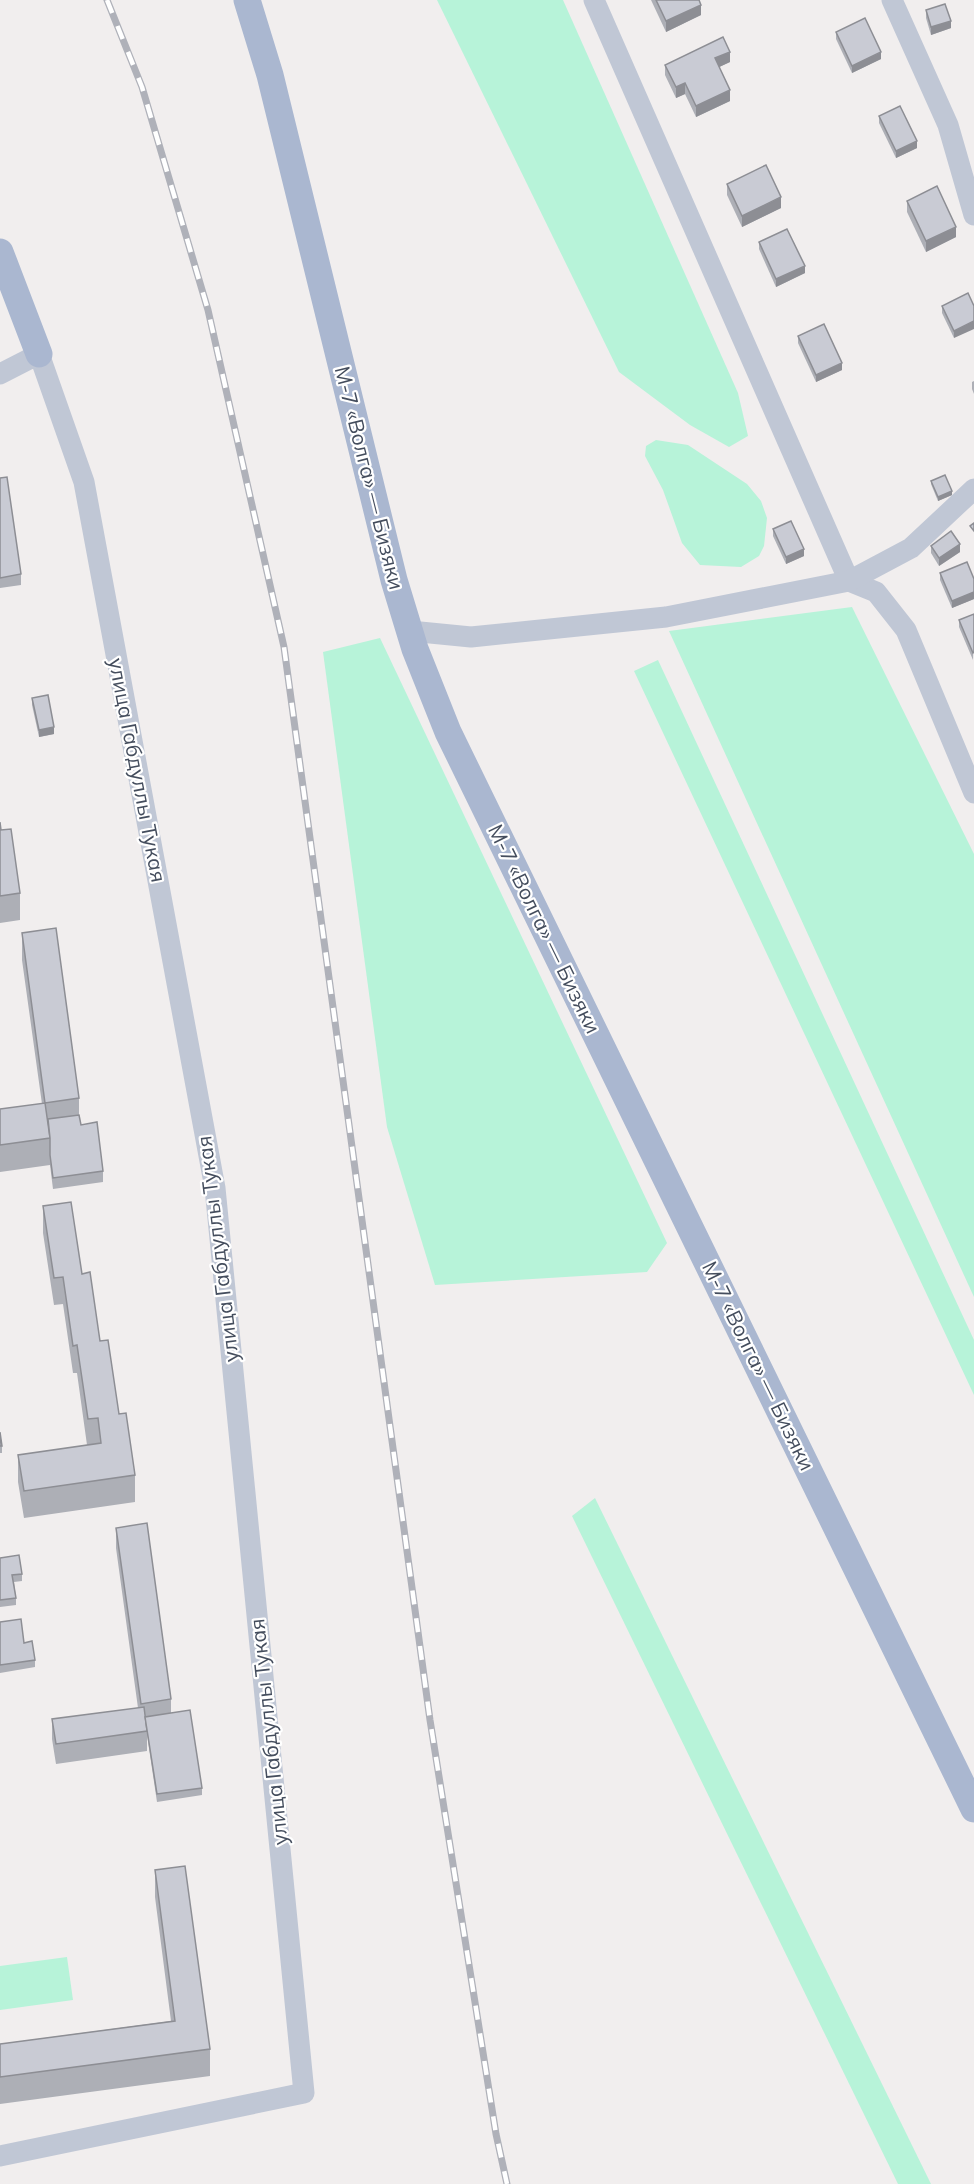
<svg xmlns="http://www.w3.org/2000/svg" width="974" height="2184" font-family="Mulish,sans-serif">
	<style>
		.green { fill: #b7f3d9 }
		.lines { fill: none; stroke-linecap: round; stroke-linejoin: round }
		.minor { stroke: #c0c7d5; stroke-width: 21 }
		.major { stroke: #aab7d0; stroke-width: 27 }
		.rail-casing { stroke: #afb1b9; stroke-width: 7 }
		.rail { stroke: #fff; stroke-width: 4.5; stroke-dasharray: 14; stroke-linecap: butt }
		.wall { fill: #adafb6 }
		.shaded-wall { fill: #8d8e94 }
		.building { fill: #c9cbd4; stroke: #8d8e94; stroke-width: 1.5 }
		.labels { text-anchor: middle; stroke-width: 4.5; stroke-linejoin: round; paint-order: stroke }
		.street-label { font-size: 21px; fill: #444d5d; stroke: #fff }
	</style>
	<rect width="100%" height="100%" fill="#f1eeee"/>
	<g class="green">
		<polygon points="437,0 563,0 738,393 748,436 729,447 690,425 619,372"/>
		<polygon points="656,440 688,445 747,484 761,501 767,518 764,546 759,556 741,567 700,565 682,543 663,490 645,456 646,446"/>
		<polygon points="852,607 974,854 974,1297 669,631"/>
		<polygon points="380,638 667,1243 647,1272 435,1285 387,1127 323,652"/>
		<polygon points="658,660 974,1340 974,1395 634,671"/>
		<polygon points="595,1498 931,2184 898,2184 572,1516"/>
		<polygon points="67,1957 73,2000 0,2010 0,1966"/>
	</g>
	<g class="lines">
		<g class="minor">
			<polyline points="594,0 849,581"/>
			<polyline points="892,0 948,125 974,215"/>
			<polyline points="0,374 39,354 84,482 215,1188 304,2093 0,2156"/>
			<polyline points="849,581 876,592 906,630 974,793"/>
			<polyline points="410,631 471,637 666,617 849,581 911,548 974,489"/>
		</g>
		<g class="major">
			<polyline points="247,0 270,75 394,580 415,649 448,732 974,1809"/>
			<polyline points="0,252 39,354"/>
		</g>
		<g class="rail-casing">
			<polyline id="rail" points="107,0 142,87 208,310 284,647 430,1720 496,2134 507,2184"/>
		</g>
		<use href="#rail" class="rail"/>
	</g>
	<g class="wall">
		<polygon points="651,0 699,0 701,15 666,32"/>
		<polygon points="926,10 951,28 931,35 926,18"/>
		<polygon points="836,32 881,59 852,73 836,39"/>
		<polygon points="730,62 719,67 730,101 696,117 685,94 676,98 665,75 665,65"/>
		<polygon points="879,116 917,148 896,158 879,123"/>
		<polygon points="727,184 781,208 742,227 727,195"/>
		<polygon points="907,201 956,237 926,252 907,212"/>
		<polygon points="759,242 805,273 776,287 759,249"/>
		<polygon points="968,293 954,338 942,313 942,306"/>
		<polygon points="798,336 842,370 816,382 798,343"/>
		<polygon points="974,381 974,394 972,389 972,382"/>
		<polygon points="0,478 21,574 21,585 0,588"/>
		<polygon points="931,481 952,495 938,501 931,484"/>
		<polygon points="773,529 804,556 786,564 773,536"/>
		<polygon points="931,546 960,552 939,566 931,553"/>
		<polygon points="940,573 974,579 974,599 952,608 940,580"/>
		<polygon points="974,614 973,660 959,627 959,620"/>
		<polygon points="32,698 54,734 39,737 32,705"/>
		<polygon points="0,822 1,830 20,893 20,920 0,923"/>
		<polygon points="22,933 79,1098 79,1115 81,1125 103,1171 103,1182 53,1189 50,1165 0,1172 0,1109 42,1104 22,960"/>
		<polygon points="43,1206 82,1274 135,1475 135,1502 24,1518 18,1482 18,1455 87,1445 77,1373 73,1373 63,1304 54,1305 43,1233"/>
		<polygon points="0,1432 2,1446 2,1453 0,1453"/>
		<polygon points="116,1528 171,1699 171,1713 202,1788 202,1795 157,1802 147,1735 147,1751 56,1764 52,1739 52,1719 138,1708 116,1548"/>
		<polygon points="0,1558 22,1574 22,1581 14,1582 16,1598 16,1605 0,1607"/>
		<polygon points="0,1622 24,1643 35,1660 35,1667 0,1673"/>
		<polygon points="155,1870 210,2049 210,2076 0,2104 0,2044 171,2021 155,1897"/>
	</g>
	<g class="shaded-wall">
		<polygon points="701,5 701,15 666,32 666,21"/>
		<polygon points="951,21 951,28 931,35 931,27"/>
		<polygon points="730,52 730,62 715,69 715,58"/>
		<polygon points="881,52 881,59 852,73 852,66"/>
		<polygon points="685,83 685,94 676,98 676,87"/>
		<polygon points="730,90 730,101 696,117 696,106"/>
		<polygon points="917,141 917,148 896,158 896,151"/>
		<polygon points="781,197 781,208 742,227 742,216"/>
		<polygon points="956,227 956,237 926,252 926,241"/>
		<polygon points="805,266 805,273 776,287 776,279"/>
		<polygon points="974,321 974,329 954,338 954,331"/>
		<polygon points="842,363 842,370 816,382 816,375"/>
		<polygon points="952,491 952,495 938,501 938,497"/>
		<polygon points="960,544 960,552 939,566 939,558"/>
		<polygon points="804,549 804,556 786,564 786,557"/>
		<polygon points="974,592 974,599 952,608 952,601"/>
		<polygon points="54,727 54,734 39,737 39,730"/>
	</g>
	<g class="building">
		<polygon points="656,0 699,0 701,5 666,21"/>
		<polygon points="945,4 951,21 931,27 926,10"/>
		<polygon points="865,18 881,52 852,66 836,32"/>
		<polygon points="723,37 730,52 715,58 730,90 696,106 685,83 676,87 665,65"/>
		<polygon points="900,106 917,141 896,151 879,116"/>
		<polygon points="766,165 781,197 742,216 727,184"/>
		<polygon points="937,186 956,227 926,241 907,201"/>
		<polygon points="787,229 805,266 776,279 759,242"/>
		<polygon points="968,293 974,306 974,321 954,331 942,306"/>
		<polygon points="824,324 842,363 816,375 798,336"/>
		<polygon points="945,475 952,491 938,497 931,481"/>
		<polygon points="7,477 21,574 0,578 0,478"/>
		<polygon points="791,521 804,549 786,557 773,529"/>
		<polygon points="974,523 974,531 970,526"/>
		<polygon points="951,531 960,544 939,558 931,546"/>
		<polygon points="967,562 974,579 974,592 952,601 940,573"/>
		<polygon points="974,614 974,652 973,653 959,620"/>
		<polygon points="48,695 54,727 39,730 32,698"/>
		<polygon points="0,822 1,830 11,829 20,893 0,896"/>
		<polygon points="56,928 79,1098 45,1103 22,933"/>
		<polygon points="45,1103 50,1138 0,1145 0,1109"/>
		<polygon points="79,1115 81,1125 97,1122 103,1171 53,1178 50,1155 50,1138 48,1119"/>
		<polygon points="71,1202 82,1274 90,1272 100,1341 108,1340 119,1414 126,1413 135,1475 24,1491 18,1455 101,1443 98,1418 88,1419 77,1345 73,1346 63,1277 54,1278 43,1206"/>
		<polygon points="0,1432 2,1446 0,1446"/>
		<polygon points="147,1523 171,1699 141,1704 116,1528"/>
		<polygon points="19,1555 22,1574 12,1575 16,1598 0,1600 0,1558"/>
		<polygon points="21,1619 24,1643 32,1641 35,1660 0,1665 0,1622"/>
		<polygon points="144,1707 147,1731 56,1744 52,1719"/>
		<polygon points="190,1710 202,1788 157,1794 145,1717"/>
		<polygon points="185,1866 210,2049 0,2077 0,2044 175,2021 155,1870"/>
	</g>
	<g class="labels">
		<g class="street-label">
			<text transform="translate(369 478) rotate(76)" y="7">М-7 «Волга» — Бизяки</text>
			<text transform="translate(137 770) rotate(79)" y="7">улица Габдуллы Тукая</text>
			<text transform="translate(544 929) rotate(64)" y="7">М-7 «Волга» — Бизяки</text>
			<text transform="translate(218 1249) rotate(-97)" y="7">улица Габдуллы Тукая</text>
			<text transform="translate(758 1366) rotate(64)" y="7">М-7 «Волга» — Бизяки</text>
			<text transform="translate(269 1732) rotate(-96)" y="7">улица Габдуллы Тукая</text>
		</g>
	</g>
</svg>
